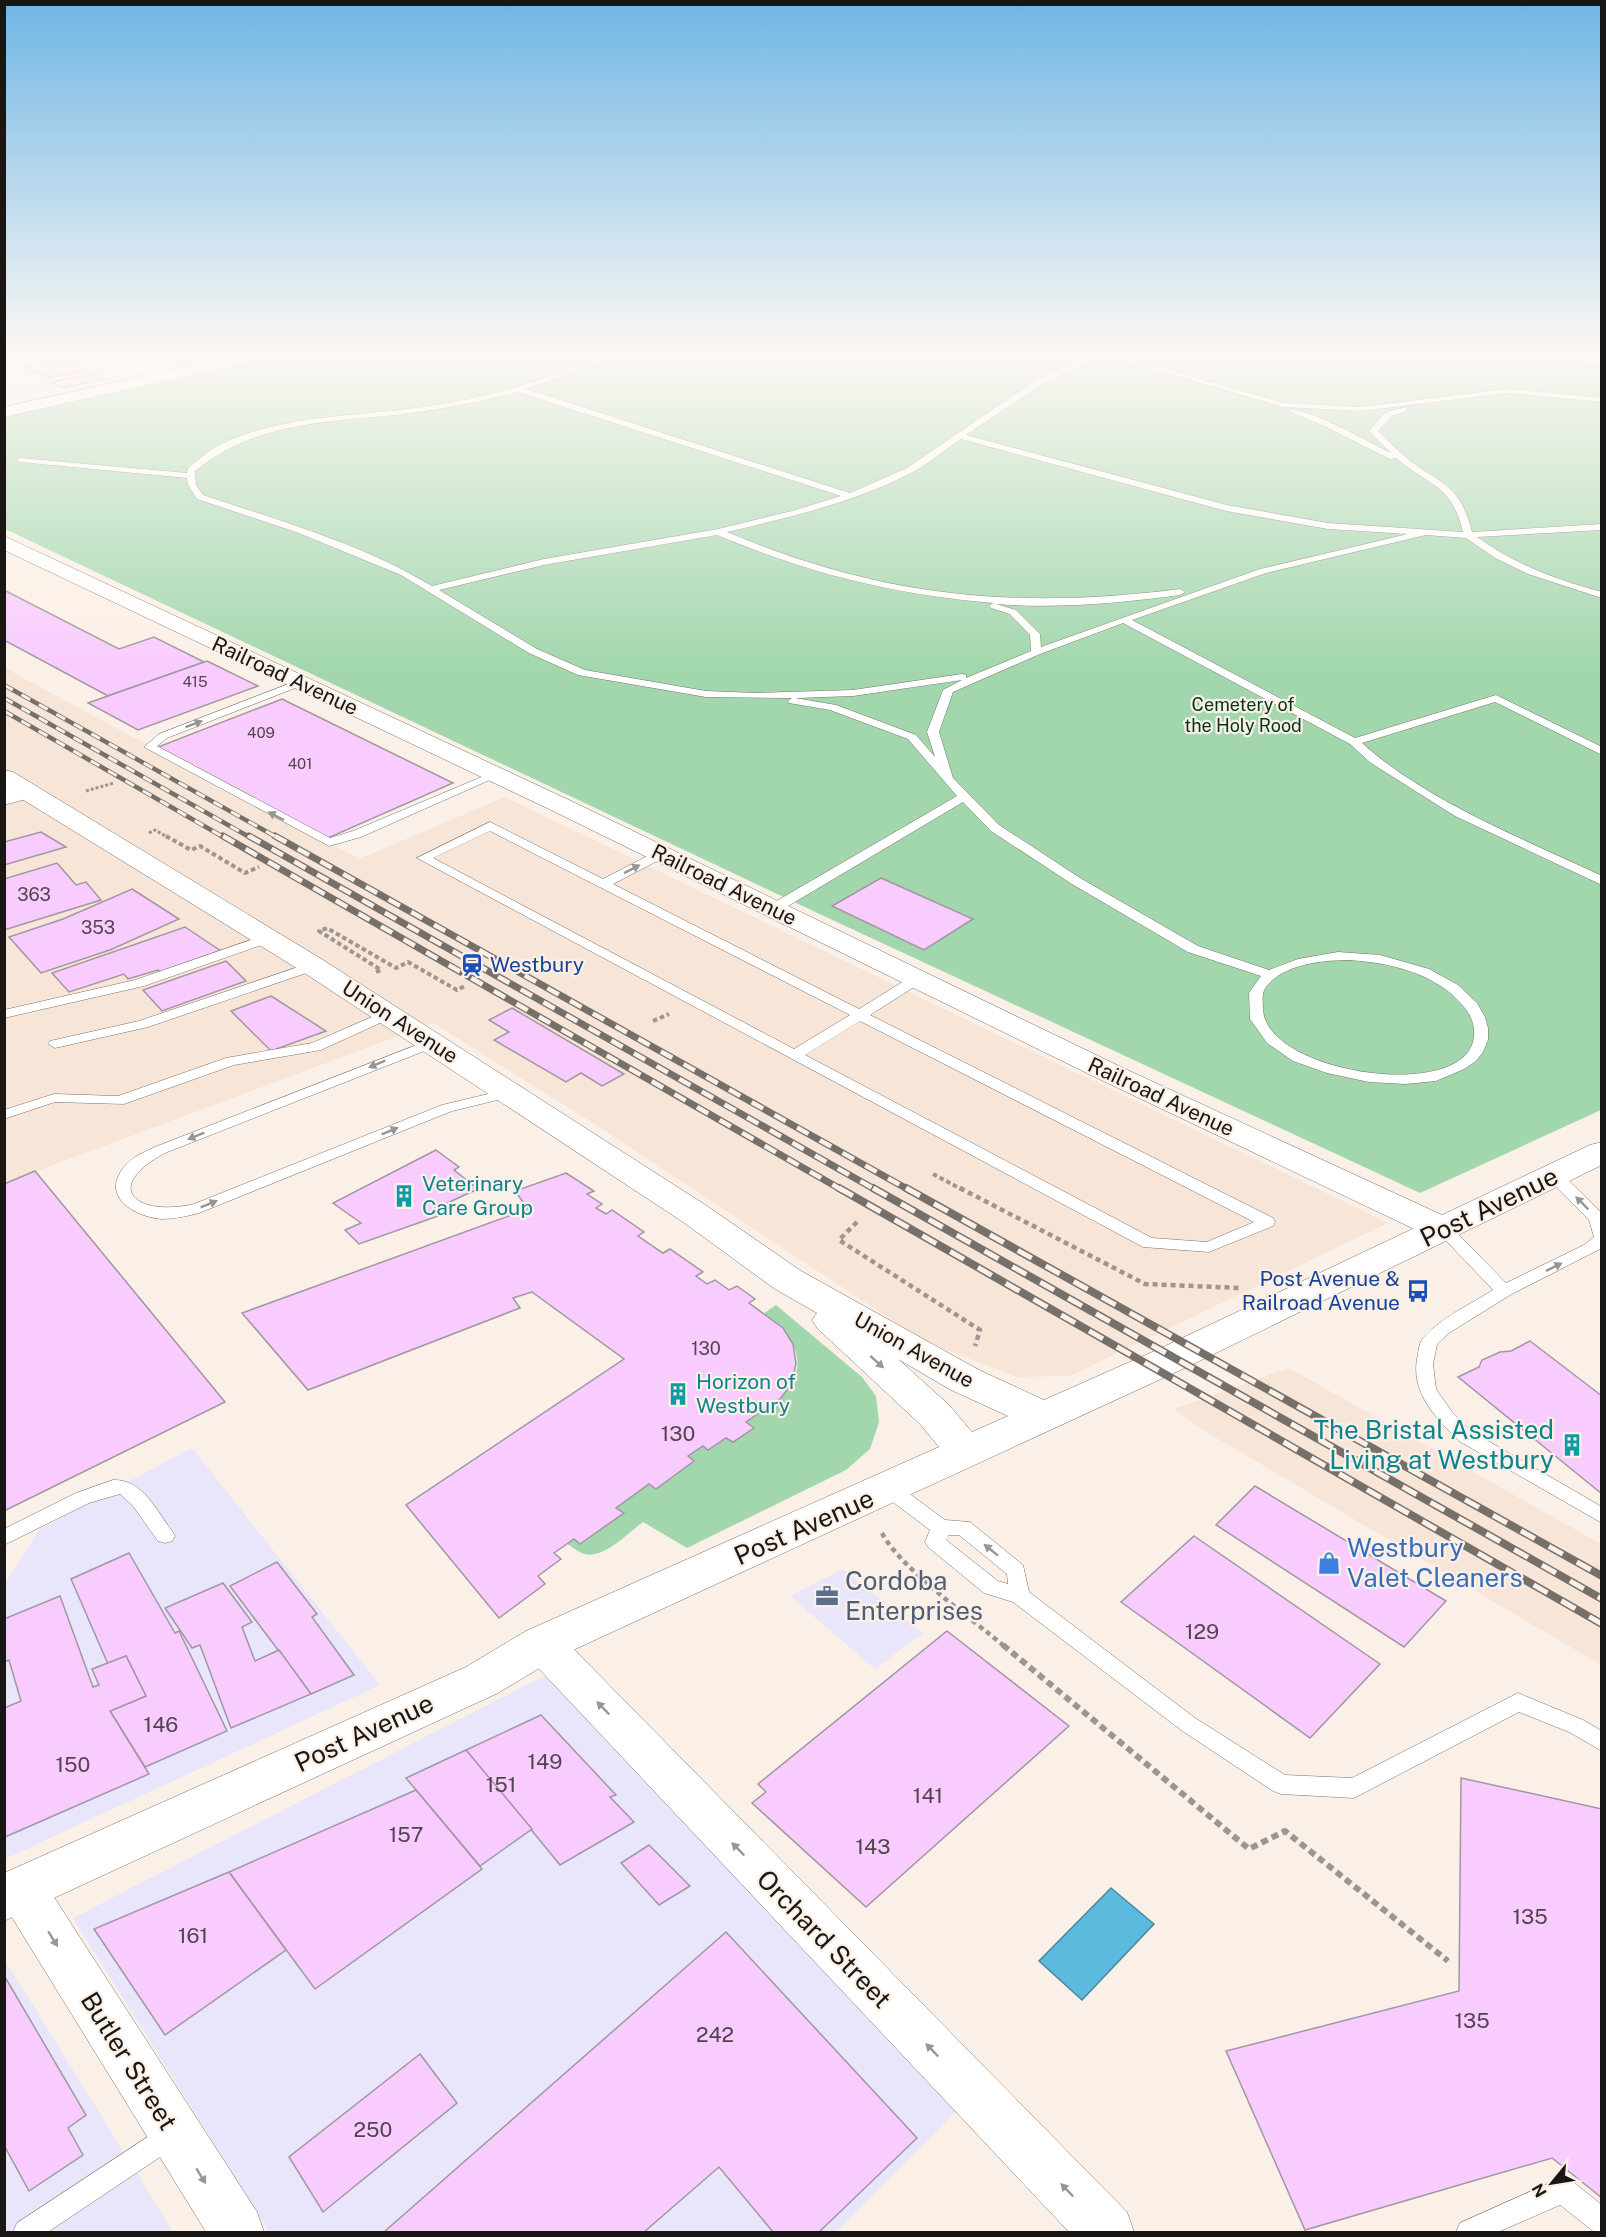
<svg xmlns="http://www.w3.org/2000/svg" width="1606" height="2237" font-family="'Public Sans',sans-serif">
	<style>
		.commercial { fill: #e9e5fb }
		.built { fill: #f7e5d7 }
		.green { fill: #a2d7ad }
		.water { fill: #5bbadd; stroke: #4889a0; stroke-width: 1.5 }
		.building { fill: #f8ccfe; stroke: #a097a1; stroke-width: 1.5 }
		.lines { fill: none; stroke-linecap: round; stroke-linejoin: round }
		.service-casing { stroke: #7b716a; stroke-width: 1 }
		.minor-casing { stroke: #7b716a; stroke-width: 1 }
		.tertiary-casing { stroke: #7b716a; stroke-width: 1 }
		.secondary-casing { stroke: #7b716a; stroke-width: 1 }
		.primary-casing { stroke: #7b716a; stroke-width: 1 }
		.path-far3 { stroke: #9d958f; stroke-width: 3; stroke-dasharray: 3 2; stroke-linecap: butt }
		.path-far2 { stroke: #9d958f; stroke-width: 4; stroke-dasharray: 4.5 3; stroke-linecap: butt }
		.path-far1 { stroke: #9d958f; stroke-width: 4.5; stroke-dasharray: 5 4; stroke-linecap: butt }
		.path { stroke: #9d958f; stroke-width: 6; stroke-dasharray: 7 4.5; stroke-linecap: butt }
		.service { fill: #fff; fill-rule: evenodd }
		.minor { fill: #fff; fill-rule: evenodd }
		.tertiary { fill: #fff; fill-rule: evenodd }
		.secondary { fill: #fff; fill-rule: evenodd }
		.primary { fill: #fff; fill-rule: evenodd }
		.rail-far2-casing { stroke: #76706a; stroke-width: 4.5 }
		.rail-far1-casing { stroke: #76706a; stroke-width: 7 }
		.rail-casing { stroke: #76706a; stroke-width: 8 }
		.rail-far2 { stroke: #fbf0e7; stroke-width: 3; stroke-dasharray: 10; stroke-linecap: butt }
		.rail-far1 { stroke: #fbf0e7; stroke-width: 4.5; stroke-dasharray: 13; stroke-linecap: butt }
		.rail { stroke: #fbf0e7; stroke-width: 5; stroke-dasharray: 16; stroke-linecap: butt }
		.oneway { fill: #989695 }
		.labels { text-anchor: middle; stroke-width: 4.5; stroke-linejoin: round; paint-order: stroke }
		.far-number-label { font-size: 15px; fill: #52444e }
		.far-park-label { font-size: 18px; fill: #003514; stroke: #fbf0e7 }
		.number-label { font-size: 18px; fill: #52444e }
		.street-label { font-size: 21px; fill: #1a1613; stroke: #fbf0e7 }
		.transit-label { font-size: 21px; fill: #164399; stroke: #fbf0e7; text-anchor: start }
		.culture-label { font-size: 21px; fill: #0d838f; stroke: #fbf0e7; text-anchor: start }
		.near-number-label { font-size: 21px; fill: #52444e }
		.near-street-label { font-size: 26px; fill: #1a1613; stroke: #fbf0e7 }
		.near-culture-label { font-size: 26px; fill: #0d838f; stroke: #fbf0e7; text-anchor: end }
		.near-shop-label { font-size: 26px; fill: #366cbe; stroke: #fbf0e7; text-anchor: start }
		.near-service-label { font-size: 26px; fill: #4e5e75; stroke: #fbf0e7; text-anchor: start }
	</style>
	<rect width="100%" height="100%" fill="#fbf0e7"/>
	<g class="commercial">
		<polygon points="192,1448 380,1685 5,1859 4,1585 40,1529"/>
		<polygon points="843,1569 923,1633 875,1669 790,1596"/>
		<polygon points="546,1675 961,2106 836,2232 269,2232 73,1918"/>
		<polygon points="5,1960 173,2232 5,2232"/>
	</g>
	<g class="built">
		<polygon points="5,668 359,859 505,797 1388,1223 1070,1376 1016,1377 924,1341 596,1125 433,1023 5,1183"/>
		<polygon points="1289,1368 1601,1544 1601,1665 1203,1430 1174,1409"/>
	</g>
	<g class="green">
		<polygon points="276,356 1554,356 1601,365 1601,1110 1420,1193 811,910 5,529 5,417"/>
		<path d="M776,1305L862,1377L876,1396L879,1422L870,1449L846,1470L687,1548L643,1522C628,1533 604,1559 584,1554C578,1552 573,1547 567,1544L574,1539L581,1544L623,1513L616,1508L649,1484L656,1489L694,1461L688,1456L703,1446L708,1450L726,1438L733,1442L753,1428L746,1422C770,1405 811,1381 793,1345C787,1334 771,1323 763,1314Z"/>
	</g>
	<polygon class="water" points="1111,1888 1154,1924 1082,2000 1039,1961"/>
	<g class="building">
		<polygon points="174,356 208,356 177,363 165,358"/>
		<polygon points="63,359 87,370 50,378 25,367"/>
		<polygon points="93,373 105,379 62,388 51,382"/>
		<polygon points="4,590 119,649 154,637 204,662 108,696 4,640"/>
		<polygon points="207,661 258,686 138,730 88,703"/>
		<polygon points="282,699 453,783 328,838 158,747"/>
		<polygon points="41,832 66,847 4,865 4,842"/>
		<polygon points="57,863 76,885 86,882 101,900 4,930 4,879"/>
		<polygon points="881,878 973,919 924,950 832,906"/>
		<polygon points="132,889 179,919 110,950 41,973 9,937 63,919"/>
		<polygon points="185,927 221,951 161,972 158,970 128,979 124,974 69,992 52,973"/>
		<polygon points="226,961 246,981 162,1011 143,990"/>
		<polygon points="271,996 326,1031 271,1051 231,1011"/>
		<polygon points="512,1008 624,1074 602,1086 581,1073 566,1082 494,1040 509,1032 489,1020"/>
		<polygon points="436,1150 459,1167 454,1170 478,1189 434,1209 441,1215 359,1244 345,1230 361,1223 333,1203"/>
		<polygon points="35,1171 225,1402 4,1511 4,1184"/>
		<polygon points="566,1173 594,1191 587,1194 602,1204 596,1208 606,1214 612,1210 644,1232 638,1236 663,1253 670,1249 703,1272 696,1276 707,1284 715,1280 729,1290 737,1286 755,1299 749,1303 783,1328 793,1344 796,1363 792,1383 781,1398 746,1422 754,1428 733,1442 726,1438 708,1450 703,1446 688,1456 694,1461 656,1489 649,1484 616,1508 624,1513 580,1544 574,1539 554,1553 561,1559 538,1576 545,1584 499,1618 406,1505 624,1359 532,1292 513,1298 520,1308 308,1390 242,1313 528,1209 515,1191"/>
		<polygon points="1530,1341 1602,1396 1602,1494 1458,1377 1479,1367 1482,1360 1500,1352 1511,1351"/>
		<polygon points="1255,1486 1446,1601 1404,1647 1216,1525"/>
		<polygon points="1194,1536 1380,1664 1310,1738 1121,1602"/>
		<polygon points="129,1553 175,1633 179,1631 227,1731 145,1767 110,1711 146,1696 126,1656 108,1664 71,1579"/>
		<polygon points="277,1562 317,1614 312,1617 354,1675 311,1694 230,1586"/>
		<polygon points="223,1583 252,1622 242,1627 255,1661 279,1650 311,1694 231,1728 200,1645 192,1648 165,1608"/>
		<polygon points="60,1596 93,1687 99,1685 92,1669 126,1656 146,1696 110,1711 149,1774 5,1837 4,1708 21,1701 9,1660 4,1662 4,1619"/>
		<polygon points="947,1631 1069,1726 866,1907 752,1803 766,1792 758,1784"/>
		<polygon points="541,1715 616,1795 610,1797 634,1822 560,1865 466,1750"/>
		<polygon points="466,1750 532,1829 480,1866 406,1778"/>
		<polygon points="1461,1778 1602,1809 1602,2198 1552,2158 1305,2230 1226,2051 1459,1991"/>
		<polygon points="416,1790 482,1869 315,1989 229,1872"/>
		<polygon points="649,1845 690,1886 659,1905 621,1863"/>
		<polygon points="229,1872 286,1950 165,2035 94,1929"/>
		<polygon points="726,1932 917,2138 819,2232 773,2232 719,2167 644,2232 384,2232"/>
		<polygon points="5,1977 86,2115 68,2128 83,2155 29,2191 4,2145"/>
		<polygon points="420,2054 457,2103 323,2212 289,2157"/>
	</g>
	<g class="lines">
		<g class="service-casing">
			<g id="service">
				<path d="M605,356H615L526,389L850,493L907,468L1036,380L1092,356H1100L1042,384L966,435L1227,505L1328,523L1463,532C1451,483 1430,487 1396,458L1390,459L1324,426L1288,411C1301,403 1374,445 1391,453L1369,431L1386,412L1407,407V411L1392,416L1378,431C1388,441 1398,451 1409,460C1444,486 1460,485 1472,532L1602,524V530L1477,537C1514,564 1557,580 1602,592V598L1528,574L1495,558L1466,538L1426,535L1266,573L1132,620L1355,738L1496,695L1602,747V755L1495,702L1362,743C1426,801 1524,839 1602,876V885L1455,816L1371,763L1350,744L1123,623L1040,654L953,692L939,732L953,778L999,825L1080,878L1198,946L1269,970L1298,959L1338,952L1380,955L1429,969L1458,985L1477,1003L1485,1017L1488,1028V1040L1483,1052L1476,1061L1464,1069L1436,1081L1405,1084L1369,1082L1327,1073L1293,1061L1267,1043L1250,1019L1249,993L1261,976L1188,952L1072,884L991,831L963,802L778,912H768L767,909L768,906L957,796L908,739L830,710L789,703L788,701L792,698L706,697L578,675L529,653L401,575L296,532L197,499L188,485L187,478L20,462L16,460L20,458L187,473L188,468C198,460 209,450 221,444C288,413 364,417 436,405C495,396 550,378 605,356ZM518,392L841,496L792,511L718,529L544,559L432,586C362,544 280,521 203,495L196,485L195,471C256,421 331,422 405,414C443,409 481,402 518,392ZM961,439L1226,511L1328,529L1408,534L1260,569L1041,647L1040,634L1016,610L996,604C1058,609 1119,603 1180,595L1185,592L1180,589C1014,610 882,597 727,532C790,517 853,503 911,473C928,464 945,450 961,439ZM717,535C810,574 893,594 993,603L989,606L991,608L1010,614L1030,635L1031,651L966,678V675L962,674L853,690L756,693L706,691L585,670L537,649L439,590L544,565ZM962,680L943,690L927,732L935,757L916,735L836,705L795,698L853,696ZM1350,960C1391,963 1437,973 1464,1007C1471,1015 1475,1025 1474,1036C1469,1104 1265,1074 1263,1009C1263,1002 1261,993 1266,987C1283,964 1323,960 1350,960Z"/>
				<polygon points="1109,356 1120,356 1283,403 1361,407 1507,389 1602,398 1602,402 1507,393 1361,411 1283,407"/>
				<polygon points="299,680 304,683 303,685 167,738 157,746 330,838 353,831 491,773 499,773 501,775 361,837 329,846 144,747 159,734"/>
				<path d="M490,822L603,879L657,851H665L667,854L665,857L613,884L859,1009L912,976H922L924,979L922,982L870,1015L1273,1218L1275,1222L1273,1226L1209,1252L1143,1247L417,858ZM490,831L850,1015L794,1049L433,858ZM860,1021L1254,1222L1207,1242L1152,1238L805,1055Z"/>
				<polygon points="268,934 275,938 273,941 144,986 4,1018 4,1010 135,980"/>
				<polygon points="313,962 320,966 318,969 148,1027 55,1048 48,1044 50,1041 139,1021"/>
				<polygon points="388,1010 393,1011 395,1014 393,1017 321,1050 234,1065 124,1104 55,1102 4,1119 4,1110 54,1094 118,1096 226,1058 312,1043"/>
				<path d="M432,1039L437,1040L439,1043L437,1046L165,1153C99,1189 139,1217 194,1204L442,1105L509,1089L516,1093L514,1096L452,1111L199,1213C187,1216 175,1219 162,1219C135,1217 100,1197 124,1167C132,1157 144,1152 155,1147Z"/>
				<path d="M1554,1170L1560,1172L1602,1213V1248L1510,1295L1449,1333L1437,1344L1433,1364L1436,1389L1452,1412L1471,1431L1602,1507V1523L1459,1441C1434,1416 1409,1391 1418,1354C1419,1347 1420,1341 1424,1337C1442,1317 1471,1304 1493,1290L1435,1229L1437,1225H1449L1506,1283L1584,1245L1594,1237L1589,1220L1548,1178L1546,1175L1548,1172Z"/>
				<path d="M113,1480C143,1479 156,1510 172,1531L175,1536L172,1541L165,1543L158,1541L133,1506L120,1494L89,1503L4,1545V1529L76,1493Z"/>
				<path d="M888,1481L895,1483L945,1520L970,1522L1023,1565L1029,1592L1195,1718L1285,1775L1352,1778L1518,1693L1583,1720L1602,1731V1751L1569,1732L1519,1712L1354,1798L1281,1794L1273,1791L1181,1730L1013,1602L984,1593L928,1547L925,1542L930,1530L881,1493L879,1488L881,1483ZM948,1535H959L1007,1574L1008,1584L998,1581L946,1540Z"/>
				<polygon points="169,2123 178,2127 182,2136 178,2145 48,2232 13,2232 17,2223"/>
				<polygon points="1563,2177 1572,2181 1602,2205 1602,2232 1593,2231 1560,2205 1498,2232 1456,2232 1460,2223"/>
			</g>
		</g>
		<g class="minor-casing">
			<g id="minor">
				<polygon points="103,356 122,356 165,374 167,377 159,382 153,380 105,359"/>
				<polygon points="4,536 569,800 1121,1067 1455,1221 1460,1229 1455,1237 1443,1240 1431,1237 1099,1079 551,810 4,550"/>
				<polygon points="28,784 37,786 40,791 37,796 4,805 4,790"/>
				<polygon points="542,1627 557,1632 1127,2212 1134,2232 1069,2232 527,1656 521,1644 527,1632"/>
				<polygon points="22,1868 39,1874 257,2212 264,2232 206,2232 5,1906 5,1874"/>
			</g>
		</g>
		<g class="tertiary-casing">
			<polygon id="tertiary" points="234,356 262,356 254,361 4,417 4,407"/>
		</g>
		<g class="secondary-casing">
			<path id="secondary" d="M4,770L13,772L323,960L707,1206L801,1271L979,1370L1044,1400L1159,1349L1590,1145L1602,1142V1165L1187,1367L558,1657L498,1693L4,1921V1873L466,1667L526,1631L939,1447L920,1424L818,1329L812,1320L817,1313L775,1289L683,1222L303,972L4,788ZM898,1359L951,1390L1008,1416L972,1432L948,1404Z"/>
		</g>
		<g class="primary-casing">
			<polygon id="primary" points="1590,356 1602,356 1602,361 1592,359"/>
		</g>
		<g class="path-far3">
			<polyline points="86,791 114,783"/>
			<polyline points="149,833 155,830 169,838"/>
		</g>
		<g class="path-far2">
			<polyline points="166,836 191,850 200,846 245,873 259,867"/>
			<polyline points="376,972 381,970 319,931 327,928 396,968 408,962 457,990 465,986"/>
			<polyline points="653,1021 669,1014"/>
			<polyline points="933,1174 963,1190"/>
		</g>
		<g class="path-far1">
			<polyline points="960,1188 1145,1284 1241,1288"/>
			<polyline points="857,1222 839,1240 980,1330 975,1346"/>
			<path d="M882,1533C900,1568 972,1619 1004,1646"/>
		</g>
		<polyline class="path" points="1003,1645 1249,1849 1285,1831 1448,1961"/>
		<use href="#service" class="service"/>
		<use href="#minor" class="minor"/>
		<use href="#tertiary" class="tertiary"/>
		<use href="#secondary" class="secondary"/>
		<use href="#primary" class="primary"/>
		<g class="rail-far2-casing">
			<g id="rail-far2">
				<polyline points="4,685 278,838"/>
				<polyline points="4,698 251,838"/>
				<polyline points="4,711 225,838"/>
			</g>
		</g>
		<g class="rail-far1-casing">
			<g id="rail-far1">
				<polyline points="223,836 842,1190"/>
				<polyline points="249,836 876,1190"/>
				<polyline points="275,836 909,1190"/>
			</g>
		</g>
		<g class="rail-casing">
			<g id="rail">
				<polyline points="839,1188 1602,1624"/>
				<polyline points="873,1188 1602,1599"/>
				<polyline points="906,1188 1602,1576"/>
			</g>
		</g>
		<use href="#rail-far2" class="rail-far2"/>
		<use href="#rail-far1" class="rail-far1"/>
		<use href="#rail" class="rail"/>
	</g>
	<defs><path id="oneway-solid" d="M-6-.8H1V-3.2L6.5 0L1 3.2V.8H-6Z" transform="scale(1.5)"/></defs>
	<g class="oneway">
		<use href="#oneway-solid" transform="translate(194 724) rotate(-21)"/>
		<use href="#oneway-solid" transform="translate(276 816) rotate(-153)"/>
		<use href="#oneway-solid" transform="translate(632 869) rotate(-27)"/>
		<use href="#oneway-solid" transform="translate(377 1064) rotate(158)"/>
		<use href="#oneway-solid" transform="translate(390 1131) rotate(-22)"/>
		<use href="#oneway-solid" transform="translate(196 1136) rotate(158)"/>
		<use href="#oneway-solid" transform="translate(1582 1203) rotate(-135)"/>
		<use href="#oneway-solid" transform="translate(209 1204) rotate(-22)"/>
		<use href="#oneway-solid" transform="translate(1554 1267) rotate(-26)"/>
		<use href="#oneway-solid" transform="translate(877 1362) rotate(42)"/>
		<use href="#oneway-solid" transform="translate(991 1550) rotate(-141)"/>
		<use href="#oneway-solid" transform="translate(603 1708) rotate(-134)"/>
		<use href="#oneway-solid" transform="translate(738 1849) rotate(-134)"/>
		<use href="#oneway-solid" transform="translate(53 1939) rotate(58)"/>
		<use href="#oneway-solid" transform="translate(932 2050) rotate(-134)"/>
		<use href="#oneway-solid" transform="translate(201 2176) rotate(58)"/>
		<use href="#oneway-solid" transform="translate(1067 2190) rotate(-134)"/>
	</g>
	<linearGradient id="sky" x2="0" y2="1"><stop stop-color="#6fb6e4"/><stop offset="0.53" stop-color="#fdf8f4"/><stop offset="1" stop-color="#fdf8f4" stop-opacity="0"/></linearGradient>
	<rect width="1606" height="669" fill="url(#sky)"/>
	<defs>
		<g id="station-bare" transform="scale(1.8)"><path d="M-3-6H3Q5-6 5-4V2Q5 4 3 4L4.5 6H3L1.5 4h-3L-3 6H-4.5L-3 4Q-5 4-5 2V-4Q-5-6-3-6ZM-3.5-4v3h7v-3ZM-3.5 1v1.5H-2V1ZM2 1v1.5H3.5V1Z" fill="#1a4fb4" stroke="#fbf0e7" stroke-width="2.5" paint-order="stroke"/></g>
		<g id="building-bare" transform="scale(1.8)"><path d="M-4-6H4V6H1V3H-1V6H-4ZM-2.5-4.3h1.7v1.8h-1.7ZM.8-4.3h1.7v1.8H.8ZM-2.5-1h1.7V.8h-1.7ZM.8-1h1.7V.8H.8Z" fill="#0f9aa8" stroke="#fbf0e7" stroke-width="2.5" paint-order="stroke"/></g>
		<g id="bus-bare" transform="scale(1.8)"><path d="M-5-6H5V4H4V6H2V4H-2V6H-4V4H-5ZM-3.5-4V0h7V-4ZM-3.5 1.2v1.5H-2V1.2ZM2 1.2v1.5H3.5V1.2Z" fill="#1a4fb4" stroke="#fbf0e7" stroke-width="2.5" paint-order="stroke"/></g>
		<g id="shop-bare" transform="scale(1.8)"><path d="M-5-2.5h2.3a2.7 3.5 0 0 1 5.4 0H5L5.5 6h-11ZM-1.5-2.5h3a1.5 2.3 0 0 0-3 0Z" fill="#3f7fe0" stroke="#fbf0e7" stroke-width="2.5" paint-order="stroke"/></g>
		<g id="office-bare" transform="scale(1.8)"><path d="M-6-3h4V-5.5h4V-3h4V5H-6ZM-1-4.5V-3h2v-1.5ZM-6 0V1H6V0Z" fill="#5c6f8a" stroke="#fbf0e7" stroke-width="2.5" paint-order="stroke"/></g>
	</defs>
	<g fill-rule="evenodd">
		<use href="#station-bare" x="472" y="965"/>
		<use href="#building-bare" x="404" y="1196"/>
		<use href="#bus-bare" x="1418" y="1291"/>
		<use href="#building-bare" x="678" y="1394"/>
		<use href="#building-bare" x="1572" y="1445"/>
		<use href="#shop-bare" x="1329" y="1563"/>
		<use href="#office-bare" x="827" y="1596"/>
	</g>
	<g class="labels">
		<g class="far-number-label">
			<text x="195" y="687">415</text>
			<text x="261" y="738">409</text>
			<text x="300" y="769">401</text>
		</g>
		<g class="far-park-label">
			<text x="1243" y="711">Cemetery of<tspan x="1243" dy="21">the Holy Rood</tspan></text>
		</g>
		<g class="number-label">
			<text x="34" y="901">363</text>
			<text x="98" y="934">353</text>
			<text x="706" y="1355">130</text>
		</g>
		<g class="street-label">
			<text transform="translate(285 676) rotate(25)" y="7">Railroad Avenue</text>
			<text transform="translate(724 885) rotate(26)" y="7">Railroad Avenue</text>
			<text transform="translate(400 1022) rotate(33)" y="7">Union Avenue</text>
			<text transform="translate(1161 1097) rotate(25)" y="7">Railroad Avenue</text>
			<text transform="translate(914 1350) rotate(29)" y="7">Union Avenue</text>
		</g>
		<g class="transit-label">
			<text x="490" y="972">Westbury</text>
			<text x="1400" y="1286" text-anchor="end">Post Avenue &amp;<tspan x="1400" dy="24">Railroad Avenue</tspan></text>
		</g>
		<g class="culture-label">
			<text x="422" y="1191">Veterinary<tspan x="422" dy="24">Care Group</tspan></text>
			<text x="696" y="1389">Horizon of<tspan x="696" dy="24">Westbury</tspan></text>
		</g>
		<g class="near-number-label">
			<text x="678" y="1441">130</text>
			<text x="1202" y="1639">129</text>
			<text x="161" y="1732">146</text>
			<text x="545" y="1769">149</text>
			<text x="73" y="1772">150</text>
			<text x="501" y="1792">151</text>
			<text x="928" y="1803">141</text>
			<text x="406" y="1842">157</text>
			<text x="873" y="1854">143</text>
			<text x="1530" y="1924">135</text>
			<text x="193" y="1943">161</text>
			<text x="1472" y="2028">135</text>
			<text x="715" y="2042">242</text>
			<text x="373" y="2137">250</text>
		</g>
		<g class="near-street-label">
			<text transform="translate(1489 1207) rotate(-26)" y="9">Post Avenue</text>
			<text transform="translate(804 1527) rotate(-24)" y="9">Post Avenue</text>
			<text transform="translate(364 1733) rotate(-25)" y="9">Post Avenue</text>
			<text transform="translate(824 1939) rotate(46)" y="9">Orchard Street</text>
			<text transform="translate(129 2061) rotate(58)" y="9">Butler Street</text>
		</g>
		<g class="near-culture-label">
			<text x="1554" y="1439">The Bristal Assisted<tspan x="1554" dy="30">Living at Westbury</tspan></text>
		</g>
		<g class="near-shop-label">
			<text x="1347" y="1557">Westbury<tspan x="1347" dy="30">Valet Cleaners</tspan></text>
		</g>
		<g class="near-service-label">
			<text x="845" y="1590">Cordoba<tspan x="845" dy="30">Enterprises</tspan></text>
		</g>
	</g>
	<rect width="1606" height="2237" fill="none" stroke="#1a1613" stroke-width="12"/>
	<g transform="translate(1552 2183) rotate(240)" stroke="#fbf0e7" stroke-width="4.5" paint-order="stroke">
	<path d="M0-4.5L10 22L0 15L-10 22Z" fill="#1a1613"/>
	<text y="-9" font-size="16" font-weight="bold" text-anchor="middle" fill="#1a1613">N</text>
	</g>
</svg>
